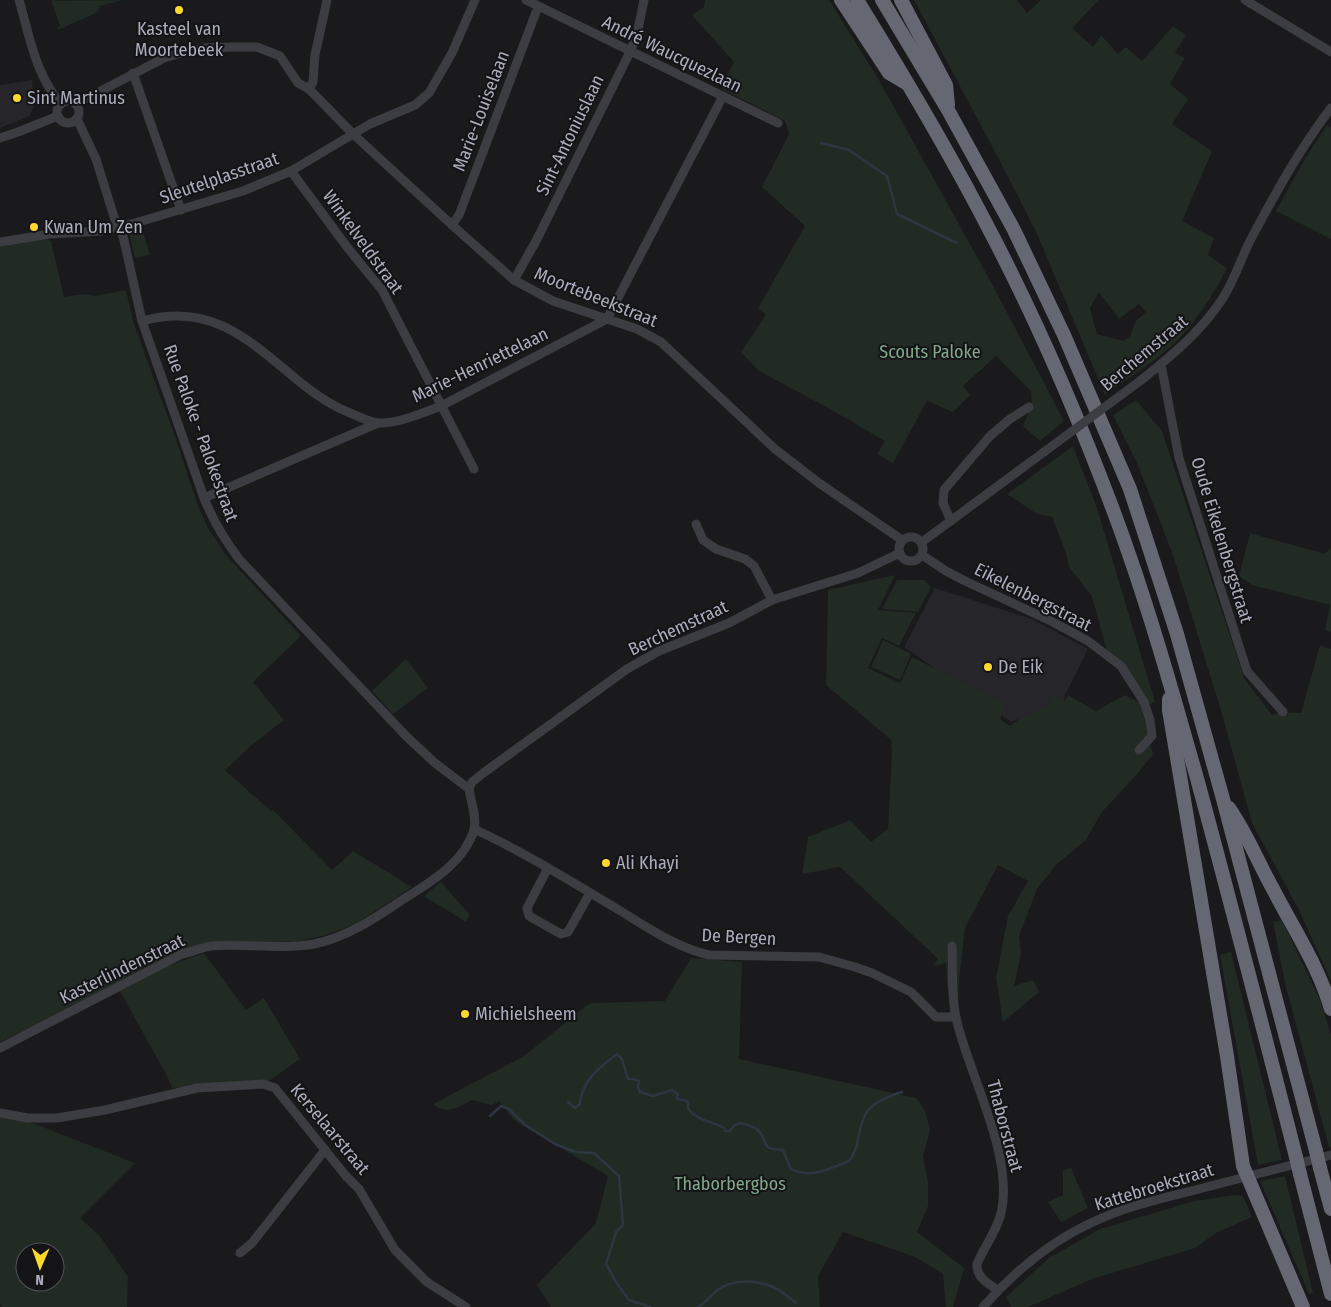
<svg xmlns="http://www.w3.org/2000/svg" width="1331" height="1307" font-family="'Fira Sans Condensed',sans-serif">
	<style>
		.built { fill: #262529 }
		.green { fill: #212a23; fill-rule: evenodd }
		.lines { fill: none; stroke-linecap: round; stroke-linejoin: round }
		.stream { stroke: #2e3641; stroke-width: 2.5 }
		.minor { stroke: #3c3c43; stroke-width: 9 }
		.highway { stroke: #656772; stroke-width: 14 }
		.minor-bridge { stroke: #3c3c43; stroke-width: 9 }
		.highway-bridge { stroke: #656772; stroke-width: 14 }
		.poi-dot { fill: #ffd82e; stroke: #141417; stroke-width: 2 }
		.labels { text-anchor: middle; stroke-width: 4; stroke-linejoin: round; paint-order: stroke }
		.poi-label { font-size: 18px; fill: #abadbc; stroke: #141417; text-anchor: start }
		.street-label { font-size: 18px; fill: #abadbc; stroke: #141417 }
		.park-label { font-size: 18px; fill: #81a889; stroke: #141417 }
	</style>
	<rect width="100%" height="100%" fill="#1a191c"/>
	<g class="built">
		<polygon points="32,80 34,105 30,116 0,128 0,85"/>
		<polygon points="935,588 1032,619 1088,649 1065,695 1064,702 1011,722 904,647"/>
	</g>
	<g class="green">
		<polygon points="51,0 59,1 123,0 100,6 98,12 58,30 57,27 60,26"/>
		<polygon points="705,0 829,0 879,80 991,282 1064,421 1040,441 1023,426 1032,404 1031,391 996,356 963,386 970,395 953,412 927,401 893,463 877,454 885,441 828,408 759,371 741,352 766,315 758,308 805,226 762,187 789,134 785,121 722,89 722,85 734,62 692,15 704,7"/>
		<path d="M914,0H1017L1027,13L1041,0H1099L1072,28L1093,47L1101,35L1118,54L1126,47L1142,61L1173,26L1186,35L1175,53L1185,58L1170,84L1188,99L1172,124L1212,151L1182,221L1214,238L1208,255L1227,268C1216,290 1203,311 1187,330C1165,356 1132,375 1105,395L1037,234L1002,165ZM1099,292L1119,319L1139,304L1146,312L1136,321L1130,336L1123,341L1097,334L1090,308Z"/>
		<polygon points="1327,125 1331,128 1331,239 1276,211 1306,157"/>
		<polygon points="142,229 150,255 135,258 129,233"/>
		<polygon points="45,239 51,241 64,297 83,294 95,296 126,290 133,321 143,349 175,436 197,503 208,528 226,555 301,636 253,682 284,720 253,744 225,770 271,811 273,810 332,870 353,851 412,887 357,923 326,935 300,941 226,941 205,943 0,1042 0,246"/>
		<polygon points="1136,400 1162,431 1244,678 1272,715 1283,712 1301,713 1320,645 1331,649 1331,981 1299,910 1252,823 1222,714 1173,555 1137,463 1113,415"/>
		<polygon points="1073,446 1097,508 1155,702 1148,705 1107,652 1092,596 1069,567 1066,553 1052,517 1037,514 1007,494"/>
		<polygon points="1250,533 1325,554 1331,547 1331,632 1325,630 1330,605 1252,585 1239,576"/>
		<polygon points="895,575 878,610 916,613 899,646 882,638 868,668 900,683 912,657 1006,704 1000,719 1010,726 1022,717 1047,707 1052,696 1064,702 1068,695 1096,711 1125,695 1142,704 1153,754 1139,772 1102,812 1085,841 1057,864 1037,889 1019,936 1021,954 1014,986 1033,980 1039,992 1003,1022 996,978 1008,916 1028,881 998,865 965,928 959,980 958,1010 952,1010 947,985 946,963 933,966 938,959 840,867 802,874 808,837 850,820 871,842 888,829 892,751 891,740 826,685 828,590"/>
		<polygon points="897,580 924,580 931,587 918,612 882,609"/>
		<polygon points="883,640 911,654 900,680 871,667"/>
		<polygon points="406,659 428,688 393,714 372,691"/>
		<polygon points="441,882 470,915 466,922 424,896"/>
		<polygon points="1282,920 1321,1002 1331,1035 1331,1147 1329,1147 1285,983 1273,922"/>
		<polygon points="1231,952 1282,1160 1258,1165 1220,955"/>
		<polygon points="204,953 246,1010 264,998 300,1059 269,1081 172,1088 168,1078 120,991 168,966"/>
		<path d="M691,958L742,962L739,1059L916,1098L925,1110L930,1130L923,1156L928,1182V1206L917,1232L964,1268L953,1307H946L943,1274L915,1257L843,1232L818,1276L820,1307H551L537,1285L596,1223L608,1176L514,1120L499,1101L492,1105L472,1100C458,1107 447,1116 433,1104L524,1056L590,1003L665,1001Z"/>
		<path d="M0,1115L30,1122L135,1163L80,1218L99,1235L128,1277L127,1307H2L0,1304ZM25,1252H55V1282H25Z"/>
		<polygon points="1071,1168 1088,1208 1061,1222 1048,1202 1063,1195 1063,1170"/>
		<polygon points="1285,1176 1313,1293 1309,1294 1260,1181"/>
		<polygon points="1234,1195 1243,1196 1252,1217 1216,1233 1195,1248 1092,1279 1028,1307 1011,1307 1006,1297 1049,1258 1100,1229 1194,1201"/>
	</g>
	<g class="lines">
		<g class="stream">
			<polyline points="821,143 849,150 887,176 897,214 957,243"/>
			<path d="M568,1102L575,1108L580,1104C582,1080 599,1068 617,1054L622,1059L628,1079H633L639,1081L638,1087L640,1092L653,1096L672,1090L678,1094L677,1099L684,1100L688,1102V1108C696,1121 712,1121 724,1128L725,1131H730L734,1126L739,1123C745,1124 753,1126 758,1130C770,1142 758,1149 783,1150L791,1169C811,1179 829,1169 849,1161C860,1148 857,1130 865,1115C871,1103 889,1096 902,1092"/>
			<polyline points="490,1116 501,1106 509,1109 525,1125 555,1144 576,1152 594,1153 619,1176 623,1225 616,1232 606,1264 616,1282 629,1300 650,1307"/>
			<path d="M698,1307C706,1302 711,1295 719,1289C734,1279 757,1280 773,1287C781,1290 789,1298 796,1303"/>
		</g>
		<g class="minor">
			<path d="M19,0C30,37 35,74 61,104"/>
			<polyline points="526,0 778,123"/>
			<polyline points="1245,0 1331,52"/>
			<polyline points="133,73 181,210"/>
			<polyline points="309,89 313,82 315,55 327,0"/>
			<circle cx="68" cy="112" r="11"/>
			<polyline points="76,104 164,58 181,53 204,48 232,47 257,47 280,56 298,83 309,89 353,134 452,225 514,280 553,301 637,329 661,342 775,449 819,483 902,540"/>
			<path d="M77,119L96,159L115,220L123,236L142,321L204,498C213,521 224,539 239,559L406,736L435,763L469,789"/>
			<polyline points="0,138 18,132 58,116"/>
			<polyline points="291,171 347,247 382,290 474,469"/>
			<polyline points="452,225 459,215 538,7"/>
			<polyline points="0,242 50,234 102,231 135,223 243,191 291,171 370,124 415,105 429,93 452,53 475,0"/>
			<polyline points="514,280 536,241 630,52 637,34 644,0"/>
			<path d="M142,321C212,301 251,342 301,383C316,395 332,406 350,413C358,416 370,423 379,423C397,424 425,412 441,406L607,319L723,96"/>
			<polyline points="1161,364 1179,458 1247,671 1283,712"/>
			<path d="M1140,381C1171,356 1201,332 1223,298C1235,279 1241,258 1251,239C1275,194 1300,148 1331,108"/>
			<polyline points="204,498 378,423"/>
			<polyline points="951,521 943,503 944,490 990,436 1010,419 1029,407"/>
			<polyline points="696,524 703,540 716,549 745,559 754,566 772,600"/>
			<circle cx="911" cy="549" r="12"/>
			<polyline points="922,542 1044,452"/>
			<polyline points="922,555 946,571 965,581 1051,621 1088,641 1121,666 1144,702 1150,720 1152,736 1139,750"/>
			<polyline points="469,789 472,782 486,771 627,669 659,651 729,623 772,600 858,573 900,553"/>
			<path d="M474,829C522,851 569,880 614,907C644,925 674,947 709,955L819,957L855,967L872,973L911,992L936,1017H956"/>
			<polyline points="548,868 527,908 529,916 561,934 568,932 590,893"/>
			<path d="M952,946C953,969 951,995 956,1018C969,1075 1012,1151 1002,1209C998,1230 985,1245 977,1264C976,1277 988,1284 998,1290"/>
			<path d="M0,1048L182,954C192,952 202,947 211,946C245,943 280,950 314,944C347,937 374,919 402,900C429,883 464,863 474,830C477,817 471,802 469,789"/>
			<polyline points="0,1113 28,1118 57,1118 105,1110 197,1088 263,1084 275,1088 346,1176 359,1189 395,1250 427,1282 466,1307"/>
			<polyline points="240,1253 252,1243 325,1150"/>
			<path d="M983,1307C1014,1272 1051,1241 1093,1222C1127,1206 1163,1198 1199,1189C1243,1178 1287,1166 1331,1155"/>
		</g>
		<g class="highway">
			<polyline points="841,0 889,73 906,83"/>
			<path d="M857,0C904,76 950,153 991,233C1037,321 1077,414 1112,507C1146,597 1172,690 1198,782C1232,907 1264,1032 1296,1157"/>
			<polyline points="882,0 948,110 1014,230 1064,335 1130,489 1177,634 1223,799 1316,1151"/>
			<polyline points="901,0 946,85 948,105"/>
			<polyline points="1169,699 1169,710 1227,1056 1243,1166 1303,1307"/>
			<path d="M1229,808C1247,834 1258,862 1273,889C1293,928 1319,967 1331,1009"/>
			<polyline points="1320,1168 1331,1209"/>
			<polyline points="1300,1174 1331,1294"/>
		</g>
		<polyline class="minor-bridge" points="1044,452 1140,381"/>
		<g class="highway-bridge">
			<polyline points="1316,1151 1320,1168"/>
			<polyline points="1296,1157 1300,1174"/>
		</g>
	</g>
	<g class="poi-dot">
		<circle cx="179" cy="10" r="5"/>
		<circle cx="17" cy="98" r="5"/>
		<circle cx="34" cy="227" r="5"/>
		<circle cx="988" cy="667" r="5"/>
		<circle cx="606" cy="863" r="5"/>
		<circle cx="465" cy="1014" r="5"/>
	</g>
	<g class="labels">
		<g class="poi-label">
			<text x="179" y="35" text-anchor="middle">Kasteel van<tspan x="179" dy="21">Moortebeek</tspan></text>
			<text x="27" y="104">Sint Martinus</text>
			<text x="44" y="233">Kwan Um Zen</text>
			<text x="998" y="673">De Eik</text>
			<text x="616" y="869">Ali Khayi</text>
			<text x="475" y="1020">Michielsheem</text>
		</g>
		<g class="street-label">
			<text transform="translate(672 54) rotate(26)" y="6">André Waucquezlaan</text>
			<text transform="translate(481 111) rotate(-69)" y="6">Marie-Louiselaan</text>
			<text transform="translate(570 135) rotate(-64)" y="6">Sint-Antoniuslaan</text>
			<text transform="translate(219 178) rotate(-19)" y="6">Sleutelplasstraat</text>
			<text transform="translate(363 242) rotate(54)" y="6">Winkelveldstraat</text>
			<text transform="translate(596 297) rotate(22)" y="6">Moortebeekstraat</text>
			<text transform="translate(1144 353) rotate(-40)" y="6">Berchemstraat</text>
			<text transform="translate(480 365) rotate(-26)" y="6">Marie-Henriettelaan</text>
			<text transform="translate(201 433) rotate(70)" y="6">Rue Paloke - Palokestraat</text>
			<text transform="translate(1222 540) rotate(73)" y="6">Oude Eikelenbergstraat</text>
			<text transform="translate(1033 597) rotate(27)" y="6">Eikelenbergstraat</text>
			<text transform="translate(678 628) rotate(-25)" y="6">Berchemstraat</text>
			<text transform="translate(739 937) rotate(3)" y="6">De Bergen</text>
			<text transform="translate(122 969) rotate(-26)" y="6">Kasterlindenstraat</text>
			<text transform="translate(1005 1126) rotate(75)" y="6">Thaborstraat</text>
			<text transform="translate(330 1129) rotate(50)" y="6">Kerselaarstraat</text>
			<text transform="translate(1154 1187) rotate(-17)" y="6">Kattebroekstraat</text>
		</g>
		<g class="park-label">
			<text x="930" y="358">Scouts Paloke</text>
			<text x="730" y="1190">Thaborbergbos</text>
		</g>
	</g>
	<g transform="translate(40 1267) rotate(182)"><circle r="24" fill="#141417" stroke="#505159"/>
	<path d="M0-4L9 19L0 12L-9 19Z" fill="#ffd82e"/>
	<text y="-8" font-size="14" font-weight="bold" text-anchor="middle" fill="#abadbc">N</text>
	</g>
</svg>
